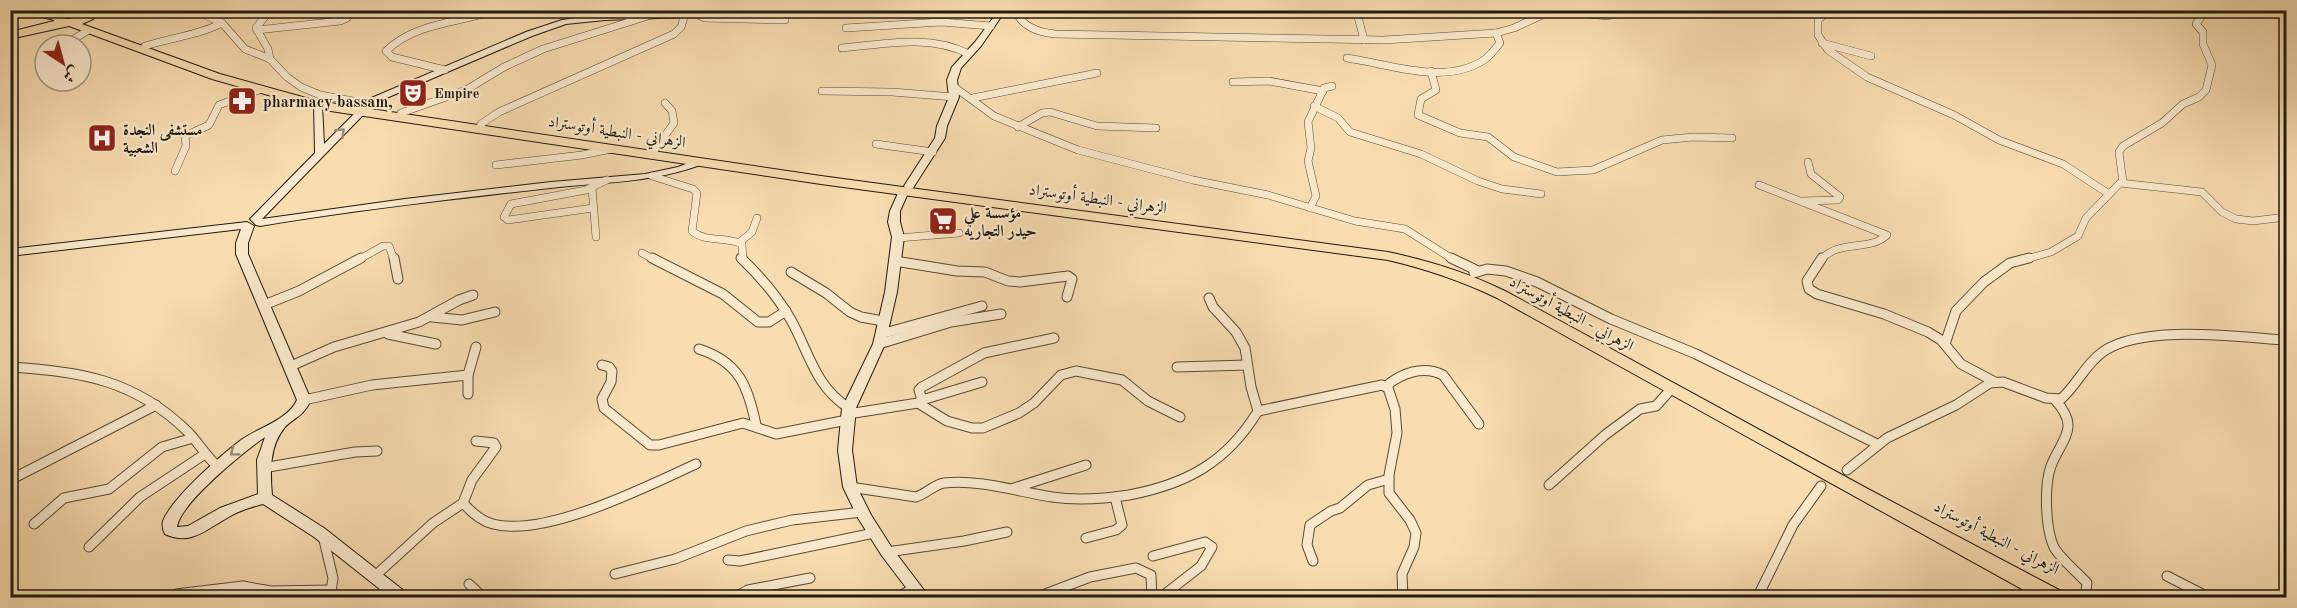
<svg xmlns="http://www.w3.org/2000/svg" width="2297" height="608" font-family="'Old Standard TT',Amiri,serif">
	<style>
		.lines { fill: none; stroke-linecap: round; stroke-linejoin: round }
		.street-far1-casing { stroke: #574a38; stroke-width: 8 }
		.street-casing { stroke: #574a38; stroke-width: 11 }
		.secondary-casing { stroke: #211910; stroke-width: 2 }
		.highway-casing { stroke: #211910; stroke-width: 2 }
		.street-far1 { stroke: #fae9cc; stroke-width: 7 }
		.street { stroke: #fae9cc; stroke-width: 9 }
		.secondary { fill: #fae9cc; fill-rule: evenodd }
		.highway { fill: #f8ddb1; fill-rule: evenodd }
		.oneway { stroke: #988b77 }
		.labels { text-anchor: middle; stroke-width: 4.5; stroke-linejoin: round; paint-order: stroke }
		.far-poi-label { font-size: 14px; font-weight: bold; fill: #211910; stroke: #fae9cc; text-anchor: start }
		.poi-label { font-size: 16px; font-weight: bold; fill: #211910; stroke: #fae9cc; text-anchor: start }
		.street-label { font-size: 16px; fill: #211910; stroke: #fae9cc }
	</style>
	<rect width="100%" height="100%" fill="#f8ddb1"/>
	<filter id="stains"><feTurbulence type="fractalNoise" baseFrequency=".00333" numOctaves="4"/><feColorMatrix values="0 0 0 0 .2 0 0 0 0 .09 0 0 0 0 .02 0 0 0 .5 -.17"/></filter>
	<radialGradient id="worn" r=".72"><stop offset=".6" stop-color="#630" stop-opacity="0"/><stop offset="1" stop-color="#630" stop-opacity=".3"/></radialGradient>
	<g class="lines">
		<g class="street-far1-casing">
			<g id="street-far1">
				<polyline points="270,10 256,28 268,49 270,59"/>
				<path d="M1015,10C1022,27 1038,32 1055,34L1384,40L1496,33L1514,28L1553,10"/>
				<polyline points="1361,10 1357,13 1364,40"/>
				<polyline points="1829,10 1818,20 1818,35 1828,50 1867,77 1954,115 1999,140 2063,164 2109,194"/>
				<polyline points="97,11 203,14 222,23 245,49 270,59 287,77 301,87 320,95 364,103"/>
				<polyline points="1553,11 1609,16 1621,10"/>
				<polyline points="696,14 705,18 785,20"/>
				<polyline points="846,28 941,22 991,26"/>
				<polyline points="257,30 340,21 347,18 352,10"/>
				<polyline points="1822,43 1871,56"/>
				<polyline points="64,45 87,31"/>
				<path d="M145,46C170,38 199,35 222,23"/>
				<path d="M842,48C884,44 930,34 969,54"/>
				<path d="M1347,58C1390,64 1444,86 1484,60C1490,56 1495,49 1500,43L1496,33"/>
				<path d="M445,70L392,57L386,51C416,22 459,23 497,10"/>
				<polyline points="1431,71 1436,90 1421,99 1418,115 1460,133 1488,137 1514,157 1557,172 1593,170 1662,140 1693,137 1732,138"/>
				<polyline points="1233,82 1269,81 1323,91"/>
				<polyline points="953,86 994,116 1078,150 1193,180 1268,195 1355,221 1405,229 1454,260"/>
				<polyline points="822,91 892,92 954,97"/>
				<polyline points="973,98 1097,73"/>
				<polyline points="1314,106 1338,118 1350,132 1421,154 1478,181 1502,189 1541,194"/>
				<polyline points="401,113 466,90 504,67 543,49 648,16"/>
				<polyline points="481,124 499,112 674,34 681,27 685,14"/>
				<polyline points="1018,127 1042,113 1050,112 1097,126 1156,128"/>
				<polyline points="876,144 933,152"/>
				<polyline points="654,151 674,123 672,111 665,103"/>
				<polyline points="496,165 582,155 611,149"/>
				<polyline points="175,171 186,146 185,136 209,125 219,105 259,90"/>
				<path d="M652,176L693,189L697,193L692,231C706,243 726,236 742,244L743,260"/>
				<polyline points="2123,182 2119,152 2123,146 2162,123 2183,104 2199,97 2206,90 2212,65 2203,44 2203,32 2196,24 2201,17 2192,10"/>
				<path d="M1759,185L1887,235C1869,252 1838,239 1821,260"/>
				<polyline points="592,188 596,237"/>
				<polyline points="1802,201 1838,200 1840,197 1811,174 1808,162"/>
				<polyline points="593,208 508,220 504,217 511,204 586,190 607,180"/>
				<polyline points="1310,208 1316,196 1308,161 1311,148 1308,122 1324,88 1332,86"/>
				<polyline points="898,238 959,233"/>
				<polyline points="740,242 752,232 757,218"/>
				<polyline points="642,253 655,260"/>
				<polyline points="358,260 383,246 389,246 394,260"/>
				<polyline points="2023,260 2051,252 2078,236 2086,218 2120,183 2202,192 2222,212 2236,219 2253,221 2286,217"/>
			</g>
		</g>
		<g class="street-casing">
			<g id="street">
				<polyline points="394,258 398,279"/>
				<polyline points="652,258 723,294 758,322 769,322 786,311"/>
				<path d="M741,258C760,276 778,297 791,320C809,352 815,387 849,408"/>
				<polyline points="1451,258 1478,271"/>
				<polyline points="1822,258 1807,281 1809,289 1817,294 1884,314 1928,332 1941,340 1961,364 1995,382"/>
				<polyline points="895,261 957,271 985,272 1008,281 1020,282 1068,276 1072,279 1067,297"/>
				<polyline points="791,272 826,293 850,312 861,317 883,321"/>
				<polyline points="1474,273 1487,269 1506,271 1537,282 1611,319 1696,354 1877,444"/>
				<polyline points="264,305 299,291 361,258"/>
				<polyline points="432,317 462,320 495,312"/>
				<polyline points="388,334 436,344"/>
				<polyline points="881,334 982,306"/>
				<polyline points="879,344 951,322 1001,314"/>
				<polyline points="1945,344 1956,311 1984,282 2010,263 2029,258"/>
				<path d="M699,349C739,362 748,386 756,425"/>
				<polyline points="602,365 609,367 612,371 611,382 602,399 604,408 650,445 659,445 743,423 776,434 847,420"/>
				<polyline points="291,366 334,347 419,322 459,300 473,295"/>
				<path d="M10,367C80,371 135,380 187,431C198,442 206,456 217,466"/>
				<polyline points="1177,367 1247,365"/>
				<polyline points="468,375 476,347"/>
				<path d="M1386,386C1402,373 1423,365 1443,375L1479,424"/>
				<polyline points="304,400 372,385 468,375 468,394"/>
				<polyline points="922,400 982,382"/>
				<path d="M2055,400C2081,428 2062,438 2051,466C2044,485 2045,531 2055,549C2063,561 2077,572 2087,583L2085,598"/>
				<polyline points="918,403 922,400 919,390 922,387 984,353 1054,338"/>
				<polyline points="1258,411 1382,385 1388,388 1395,409 1397,433 1389,475 1389,493 1410,520 1416,533 1414,547 1402,574 1403,598"/>
				<polyline points="848,414 918,403 947,421 972,428 983,428 1019,413 1034,403 1061,375 1076,371 1122,380 1148,401 1180,417"/>
				<path d="M476,441L494,443L496,447L472,480L463,503C471,512 481,521 493,524C546,538 647,486 696,464"/>
				<polyline points="263,468 355,452 377,451"/>
				<path d="M1847,470L1887,438L1956,405L1990,383L2003,382L2046,398L2061,399C2077,385 2086,363 2104,351C2144,324 2238,337 2286,340"/>
				<polyline points="10,480 156,405"/>
				<polyline points="1549,485 1605,435 1640,409 1656,406 1672,388"/>
				<path d="M850,487L916,497C926,494 935,484 944,483C979,479 1019,492 1052,497C1079,501 1103,499 1129,495C1187,484 1227,462 1258,411L1251,387L1245,348L1236,332L1213,307L1209,298"/>
				<polyline points="1014,488 1086,465"/>
				<polyline points="34,524 64,498 109,489 162,447 193,438"/>
				<polyline points="323,536 333,578 330,598"/>
				<polyline points="1086,538 1116,530 1122,525 1115,497"/>
				<polyline points="89,547 140,497 205,454"/>
				<polyline points="887,552 964,541 1007,532"/>
				<polyline points="1153,556 1205,542 1212,547 1201,566 1160,598"/>
				<polyline points="728,560 740,561 874,533"/>
				<polyline points="1313,561 1307,545 1310,525 1331,511 1340,508 1368,485 1389,479"/>
				<polyline points="615,574 675,559 746,531 792,520 862,512"/>
				<polyline points="376,575 433,523 463,503"/>
				<polyline points="2167,576 2210,598"/>
				<polyline points="469,584 484,598"/>
				<polyline points="176,594 243,586 271,591 332,590"/>
				<polyline points="733,598 748,590 810,578"/>
				<polyline points="897,598 915,587"/>
				<polyline points="1035,598 1090,577 1136,568 1151,575 1152,598"/>
				<polyline points="1757,598 1793,525 1821,486"/>
			</g>
		</g>
		<g class="secondary-casing">
			<g id="secondary">
				<polygon points="14,10 33,10 62,18 58,21"/>
				<path d="M710,10H797L793,13L605,20L566,24L532,36L363,108L367,111L365,113L262,219L405,199L551,182L645,174L678,167L699,159L704,162L703,164C653,183 602,182 550,188C453,199 356,210 260,226L256,225L250,219L315,153L314,103L317,102L322,105L324,144L358,110L353,107L355,105L526,32L562,20L605,14Z"/>
				<polygon points="999,10 1009,10 1001,17 981,46 961,68 957,80 959,97 947,126 945,138 913,188 908,189 909,191 900,211 900,222 904,237 897,292 885,344 856,408 852,450 857,487 871,515 892,548 930,598 914,598 882,556 858,518 843,487 838,450 842,408 873,344 885,292 892,237 888,222 890,211 899,191 905,188 904,186 935,138 937,126 949,97 947,80 952,67 975,42"/>
				<path d="M247,222L254,226L248,243V254L311,400C302,418 296,416 285,427C269,446 270,472 272,495L324,528L408,594L410,598H391L314,537L263,504C251,507 238,511 227,518C205,530 191,546 165,534C163,530 162,525 163,521C172,498 221,455 241,440C258,428 288,420 297,400L236,254V243L241,229L10,256V249ZM265,437L257,460L258,494L220,508L188,526L177,527C180,503 245,451 265,437Z"/>
			</g>
		</g>
		<g class="highway-casing">
			<path id="highway" d="M61,10H75L65,19C79,19 88,10 102,10L93,19L82,24L220,74L317,101L821,176L1388,252C1430,261 1469,273 1507,292L1868,489L2063,592L2065,598H2038L1497,298C1462,281 1426,269 1388,260L821,184L317,109L212,79L69,26L10,39V32L54,21L56,15Z"/>
		</g>
		<use href="#street-far1" class="street-far1"/>
		<use href="#street" class="street"/>
		<use href="#secondary" class="secondary"/>
		<use href="#highway" class="highway"/>
	</g>
	<defs><path id="oneway-chevron" d="M-2-3.5L2.5 0L-2 3.5" fill="none" stroke-width="1.6" stroke-linecap="round" stroke-linejoin="round" transform="scale(1.5)"/></defs>
	<g class="oneway">
		<use href="#oneway-chevron" transform="translate(341 132) rotate(-44)"/>
		<use href="#oneway-chevron" transform="translate(234 452) rotate(143)"/>
	</g>
	<defs>
		<g id="theatre-square" transform="scale(1.5)"><rect x="-9" y="-9" width="18" height="18" rx="4" fill="#8f2418" stroke="#fae9cc"/><path d="M-5-5.5Q0-4 5-5.5V0Q5 5 0 6Q-5 5-5 0ZM-3.3-2.5H-1v1.5H-3.3ZM1-2.5H3.3v1.5H1ZM-2.8 1Q0 5.5 2.8 1Z" fill="#fff"/></g>
		<g id="pharmacy-square" transform="scale(1.5)"><rect x="-9" y="-9" width="18" height="18" rx="4" fill="#8f2418" stroke="#fae9cc"/><path d="M-2-6h4v4h4v4h-4v4h-4v-4h-4v-4h4Z" fill="#fff"/></g>
		<g id="hospital-square" transform="scale(1.5)"><rect x="-9" y="-9" width="18" height="18" rx="4" fill="#8f2418" stroke="#fae9cc"/><path d="M-5-5h3v3.5h4V-5h3V5h-3V1.5h-4V5h-3Z" fill="#fff"/></g>
		<g id="supermarket-square" transform="scale(1.5)"><rect x="-9" y="-9" width="18" height="18" rx="4" fill="#8f2418" stroke="#fae9cc"/><path d="M-6-5.5h2.5l.6 2H6L4.5 2H-2.5L-4.4-4H-6ZM-1.5 3.2a1.3 1.3 0 1 0 .1 0ZM3 3.2a1.3 1.3 0 1 0 .1 0Z" fill="#fff"/></g>
	</defs>
	<g fill-rule="evenodd">
		<use href="#theatre-square" x="413" y="93"/>
		<use href="#pharmacy-square" x="242" y="101"/>
		<use href="#hospital-square" x="102" y="138"/>
		<use href="#supermarket-square" x="943" y="221"/>
	</g>
	<g class="labels">
		<g class="far-poi-label">
			<text x="434" y="98">Empire</text>
		</g>
		<g class="poi-label">
			<text x="263" y="107">pharmacy bassam,</text>
			<text x="123" y="135">مستشفى النجدة<tspan x="123" dy="18">الشعبية</tspan></text>
			<text x="964" y="218">مؤسسة علي<tspan x="964" dy="18">حيدر التجاريه</tspan></text>
		</g>
		<g class="street-label">
			<text transform="translate(617 131) rotate(9)" y="6">الزهراني - النبطية أوتوستراد</text>
			<text transform="translate(1098 198) rotate(8)" y="6">الزهراني - النبطية أوتوستراد</text>
			<text transform="translate(1572 313) rotate(29)" y="6">الزهراني - النبطية أوتوستراد</text>
			<text transform="translate(1997 537) rotate(28)" y="6">الزهراني - النبطية أوتوستراد</text>
		</g>
	</g>
	<rect width="2297" height="608" fill="none" stroke="#f8ddb1" stroke-width="36"/>
	<rect x="12" y="12" width="2273" height="584" fill="none" stroke="#211910" stroke-width="3"/>
	<rect x="18" y="18" width="2261" height="572" fill="none" stroke="#211910" stroke-width="1.5"/>
	<g transform="translate(63 63) rotate(144)"><circle r="28" fill="#fae9cc" stroke="#a39681" stroke-width="1.5"/>
	<path d="M0-4.5L10 22L0 15L-10 22Z" fill="#8f2418"/>
	<text y="-9" font-size="16" font-weight="bold" text-anchor="middle" fill="#211910">ش</text>
	</g>
	<rect width="100%" height="100%" filter="url(#stains)"/>
	<rect width="100%" height="100%" fill="url(#worn)"/>
</svg>
